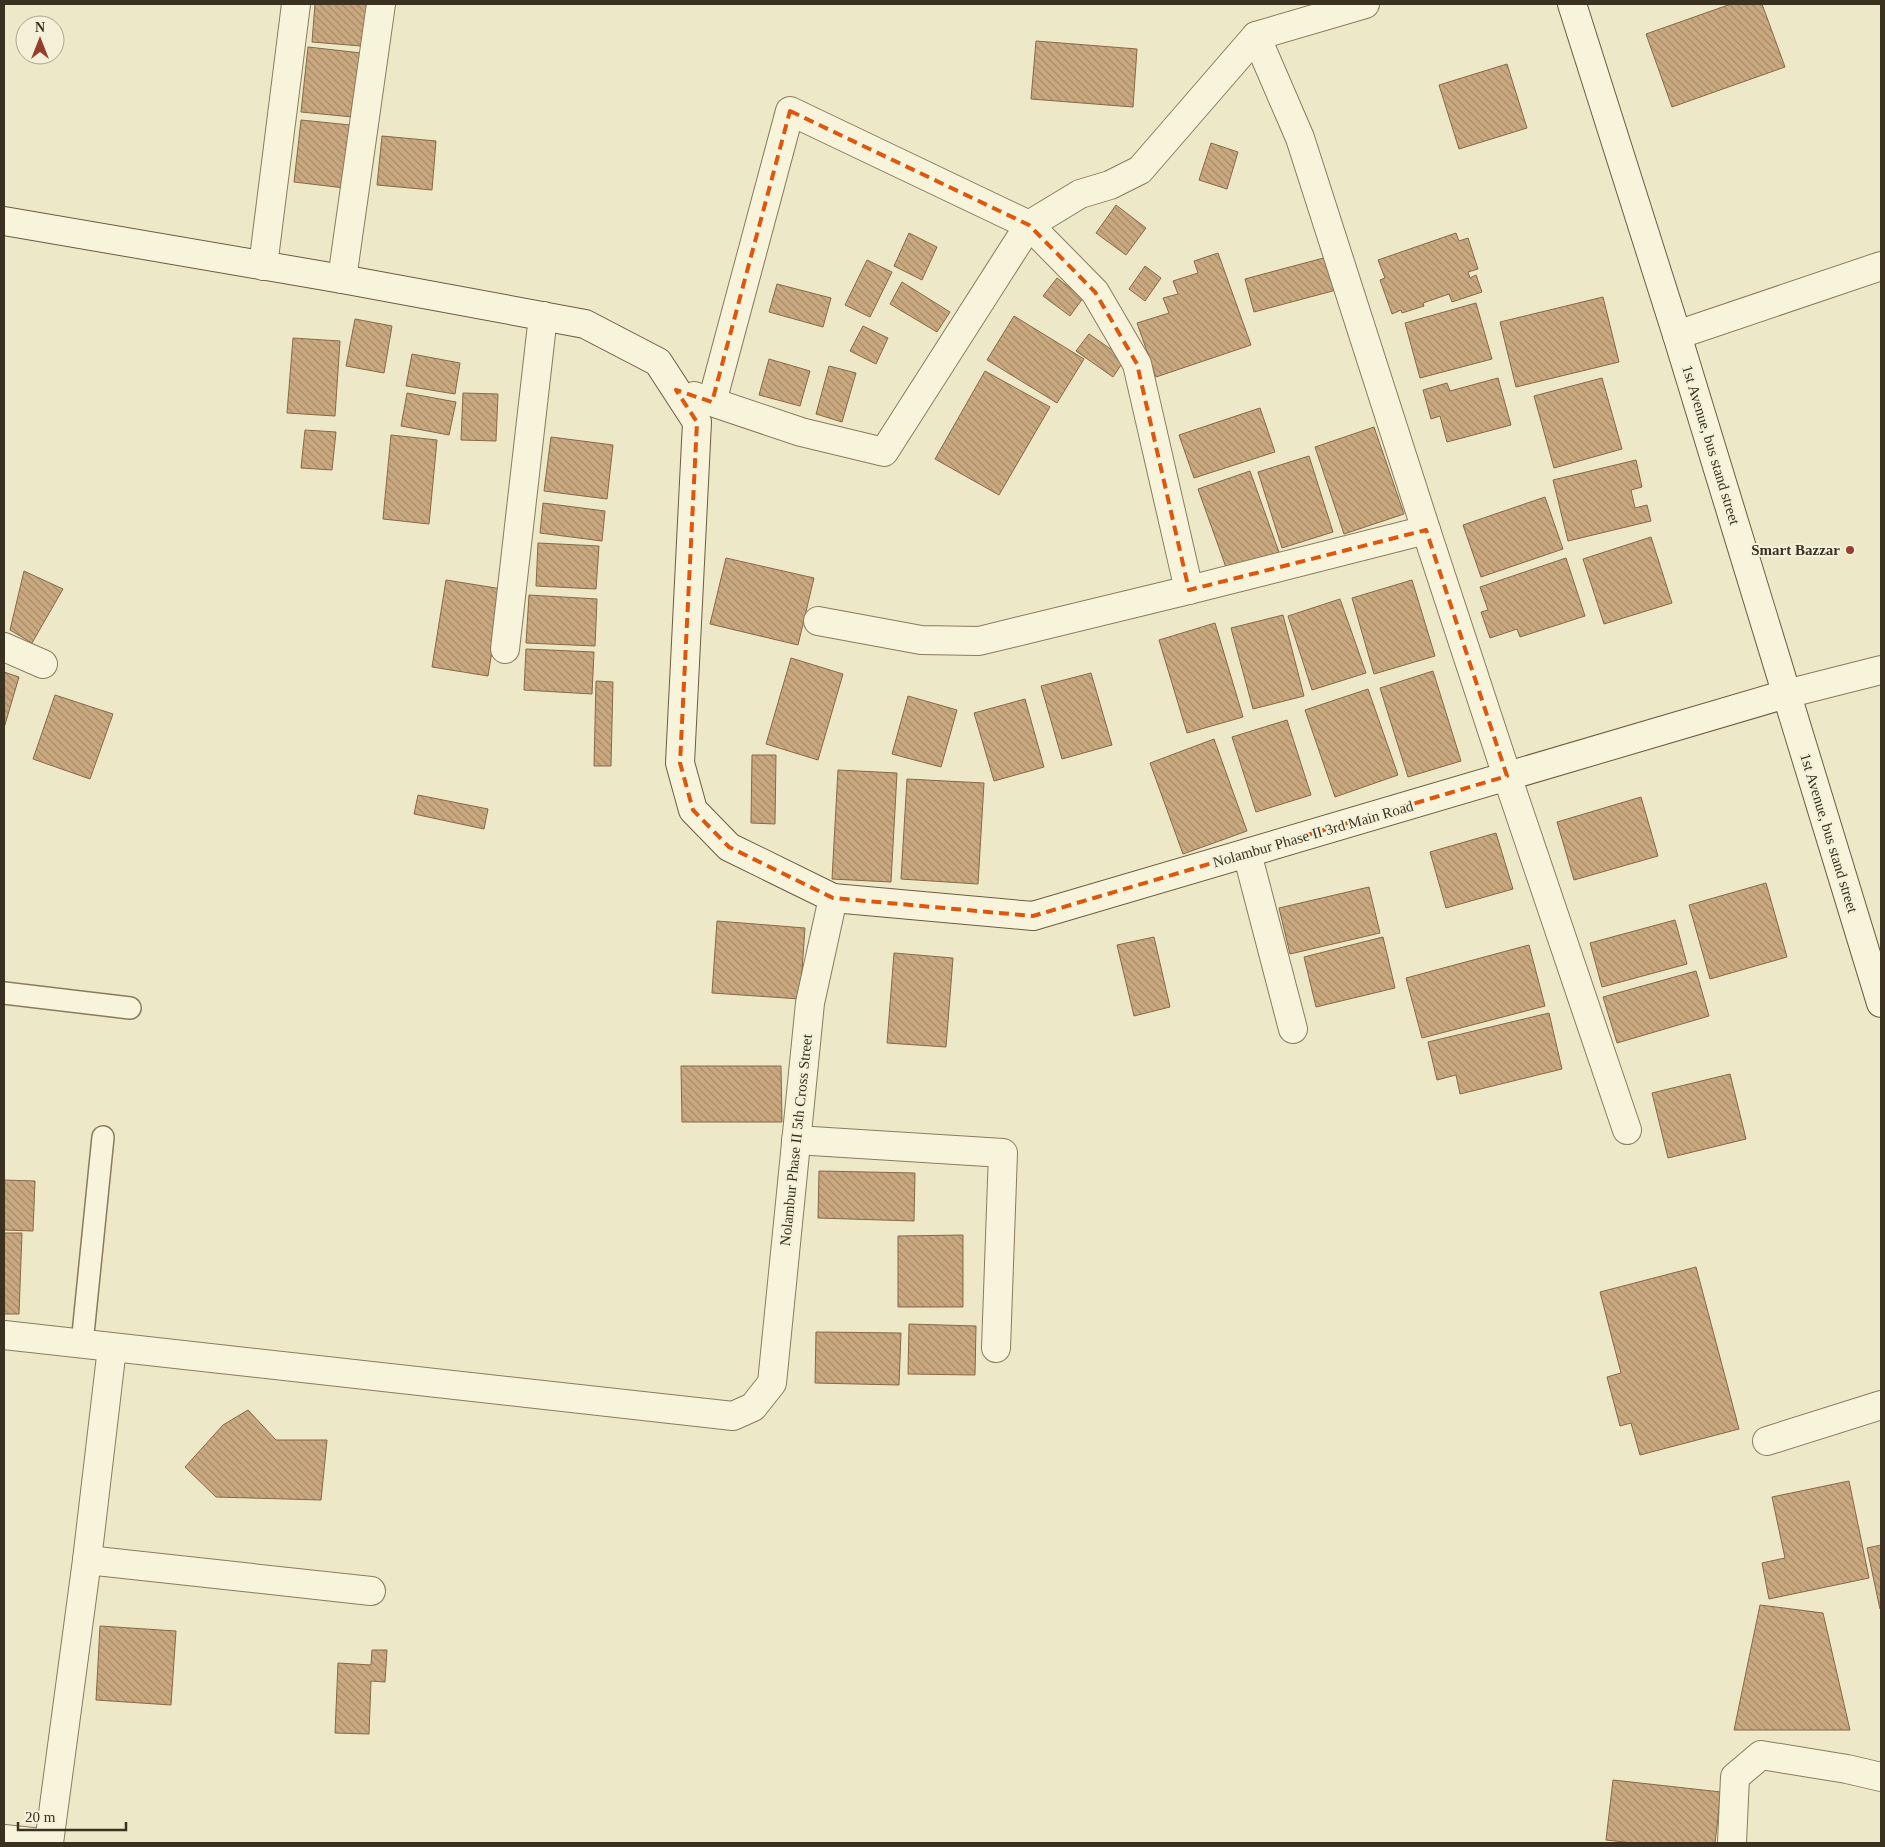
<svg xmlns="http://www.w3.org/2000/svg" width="1885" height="1847" font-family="Georgia,serif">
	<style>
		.building { fill: url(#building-back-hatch); stroke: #886944 }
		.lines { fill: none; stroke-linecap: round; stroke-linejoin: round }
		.lane-casing { stroke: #897b5e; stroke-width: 24 }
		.street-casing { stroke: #897b5e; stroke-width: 30 }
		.secondary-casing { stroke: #6b5c41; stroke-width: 30 }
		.lane { stroke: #f8f4dc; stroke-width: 21 }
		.street { stroke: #f8f4dc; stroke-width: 28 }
		.secondary { stroke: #f8f4dc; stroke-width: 28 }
		.marked { fill: none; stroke: #df570d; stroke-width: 4; stroke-dasharray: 10 6; stroke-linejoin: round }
		.poi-dot { fill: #963d2f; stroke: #f5f1d8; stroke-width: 2 }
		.labels { text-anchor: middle; stroke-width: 4; stroke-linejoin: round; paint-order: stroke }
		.street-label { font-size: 15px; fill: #3a3121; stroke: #f5f1d8 }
		.poi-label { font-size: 15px; font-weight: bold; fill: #3a3121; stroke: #f5f1d8; text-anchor: end }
	</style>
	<defs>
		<pattern id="building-back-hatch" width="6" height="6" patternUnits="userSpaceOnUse" patternTransform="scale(1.25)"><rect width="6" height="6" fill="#caa980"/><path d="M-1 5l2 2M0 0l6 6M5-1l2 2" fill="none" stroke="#a58a68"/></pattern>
	</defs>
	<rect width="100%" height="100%" fill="#ede8c8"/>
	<g class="building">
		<polygon points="315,4 377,4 373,47 312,42"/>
		<polygon points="1731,4 1762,4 1785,67 1672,107 1646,34"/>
		<polygon points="1036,41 1137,49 1133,107 1031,99"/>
		<polygon points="308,47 370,54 363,118 301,112"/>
		<polygon points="1507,64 1527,128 1459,149 1439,85"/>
		<polygon points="301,120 360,126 353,189 294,182"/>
		<polygon points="382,136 436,141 432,190 377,185"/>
		<polygon points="1211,143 1238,152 1227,189 1199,180"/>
		<polygon points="1116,205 1146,228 1126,255 1096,233"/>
		<polygon points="909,233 937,247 922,280 894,266"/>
		<polygon points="1456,233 1459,241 1468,238 1478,269 1468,272 1470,278 1476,275 1482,292 1452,302 1449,294 1423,303 1424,306 1402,313 1401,310 1392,314 1380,280 1385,278 1378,260"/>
		<polygon points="1218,253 1251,345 1156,377 1137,323 1169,313 1163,298 1178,294 1173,281 1198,273 1194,261"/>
		<polygon points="1331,256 1340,289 1254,312 1245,279"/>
		<polygon points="867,260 892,272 870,317 845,305"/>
		<polygon points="1145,266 1161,278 1145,301 1129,289"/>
		<polygon points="1057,278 1083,298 1070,316 1043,296"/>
		<polygon points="902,282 950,312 937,332 890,304"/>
		<polygon points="777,284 831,298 823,327 769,312"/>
		<polygon points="1603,297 1619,362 1516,387 1500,322"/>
		<polygon points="1476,303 1492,359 1420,378 1405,323"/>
		<polygon points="1014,316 1084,359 1057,403 987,360"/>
		<polygon points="355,319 392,326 384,373 346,366"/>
		<polygon points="863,326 888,338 876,364 850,351"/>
		<polygon points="1089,334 1125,359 1113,377 1076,351"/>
		<polygon points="293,338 340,341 335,416 287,413"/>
		<polygon points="412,354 460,363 455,394 406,386"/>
		<polygon points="769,359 810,371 800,406 759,395"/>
		<polygon points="829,366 856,373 842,422 816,414"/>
		<polygon points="985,371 1050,407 999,495 935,459"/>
		<polygon points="1498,378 1511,425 1447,442 1440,416 1431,419 1423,390 1447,383 1450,391"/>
		<polygon points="1602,378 1622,449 1554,468 1534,396"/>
		<polygon points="407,393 456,402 449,435 401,426"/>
		<polygon points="463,393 498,394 496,441 461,440"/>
		<polygon points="1260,408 1275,452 1194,478 1179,435"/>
		<polygon points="1374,427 1404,514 1344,534 1315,447"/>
		<polygon points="305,430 336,432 332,470 301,468"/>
		<polygon points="391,435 437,440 429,524 383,519"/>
		<polygon points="551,437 613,445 607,499 544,491"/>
		<polygon points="1309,456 1333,532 1282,548 1258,472"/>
		<polygon points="1636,460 1642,487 1631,490 1635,508 1647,505 1651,521 1568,541 1553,480"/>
		<polygon points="1250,471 1280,555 1228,573 1198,489"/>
		<polygon points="1545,497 1563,549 1481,577 1463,525"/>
		<polygon points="543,503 605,511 602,541 540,533"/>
		<polygon points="1651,537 1672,603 1604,624 1583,559"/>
		<polygon points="538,543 599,546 596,589 536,586"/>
		<polygon points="726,558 814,578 798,645 710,624"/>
		<polygon points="1566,558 1585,616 1520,637 1517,629 1490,638 1481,612 1488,610 1480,587"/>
		<polygon points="24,571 63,589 32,643 10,630"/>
		<polygon points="446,580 502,589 488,676 432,667"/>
		<polygon points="1412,580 1435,656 1374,674 1352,598"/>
		<polygon points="529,595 597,599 595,646 526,643"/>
		<polygon points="1340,599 1366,673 1312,690 1288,616"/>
		<polygon points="1283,615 1304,696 1253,709 1231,628"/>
		<polygon points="1215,623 1243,717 1187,733 1159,640"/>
		<polygon points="526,649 594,652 592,694 524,690"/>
		<polygon points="791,658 843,674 818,760 766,744"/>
		<polygon points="1433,671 1461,761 1408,777 1380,688"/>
		<polygon points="4,672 19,677 4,728"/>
		<polygon points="1091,673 1112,745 1062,759 1041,686"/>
		<polygon points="596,681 613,682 611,766 594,766"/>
		<polygon points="1368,689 1398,775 1335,797 1305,710"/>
		<polygon points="55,695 113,714 90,779 33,759"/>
		<polygon points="908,696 957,710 941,767 892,754"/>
		<polygon points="1025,699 1044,767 994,781 974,713"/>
		<polygon points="1287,720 1311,795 1256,812 1232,737"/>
		<polygon points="1214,739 1247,831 1183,854 1150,763"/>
		<polygon points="752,755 776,755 775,824 751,823"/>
		<polygon points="838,770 897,773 891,882 832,879"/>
		<polygon points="907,779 984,783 978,884 901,879"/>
		<polygon points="418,795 488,809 484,829 414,814"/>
		<polygon points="1641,797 1658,856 1574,880 1557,822"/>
		<polygon points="1496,833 1513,889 1446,908 1430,852"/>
		<polygon points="1766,883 1787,957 1710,979 1689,905"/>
		<polygon points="1369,887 1380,933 1290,954 1279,908"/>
		<polygon points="1675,920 1687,964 1602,987 1590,943"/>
		<polygon points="717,921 805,928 800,999 712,993"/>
		<polygon points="1154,937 1170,1007 1134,1016 1117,945"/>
		<polygon points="1383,937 1395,988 1316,1007 1304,957"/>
		<polygon points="1529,945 1545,1006 1422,1038 1406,978"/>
		<polygon points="894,953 953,958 946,1047 887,1043"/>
		<polygon points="1696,971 1709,1016 1617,1043 1603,997"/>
		<polygon points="1549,1013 1562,1069 1460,1094 1456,1075 1437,1080 1428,1042"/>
		<polygon points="681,1066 781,1066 782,1122 682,1122"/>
		<polygon points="1730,1074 1746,1139 1668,1158 1652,1093"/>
		<polygon points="819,1171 915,1173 914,1221 818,1218"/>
		<polygon points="4,1180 35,1181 33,1231 4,1230"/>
		<polygon points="4,1233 22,1233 19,1314 4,1314"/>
		<polygon points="963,1235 963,1307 898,1307 898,1236"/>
		<polygon points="1696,1267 1739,1429 1640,1455 1631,1423 1620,1426 1607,1377 1621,1373 1600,1292"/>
		<polygon points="909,1324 976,1326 975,1375 908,1374"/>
		<polygon points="816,1332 901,1333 899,1385 815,1383"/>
		<polygon points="248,1410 276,1440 327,1440 321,1500 216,1497 185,1467 223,1425"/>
		<polygon points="1849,1481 1869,1578 1769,1599 1762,1563 1785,1558 1772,1497"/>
		<polygon points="1881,1545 1881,1609 1880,1609 1867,1548"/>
		<polygon points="1760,1605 1823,1613 1850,1730 1734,1730"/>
		<polygon points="100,1626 176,1631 171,1705 96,1700"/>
		<polygon points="372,1650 387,1650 385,1682 371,1681 369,1734 335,1733 338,1663 371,1665"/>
		<polygon points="1613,1780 1721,1792 1715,1843 1633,1843 1606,1840"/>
	</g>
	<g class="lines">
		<g class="lane-casing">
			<g id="lane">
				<polyline points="4,993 130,1008"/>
				<polyline points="82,1344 103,1137"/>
			</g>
		</g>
		<g class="street-casing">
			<g id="street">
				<polyline points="1256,36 1300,138 1426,530 1507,776 1627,1130"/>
				<polyline points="263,266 296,4"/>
				<polyline points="342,279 381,4"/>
				<polyline points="1677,335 1881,266"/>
				<polyline points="694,396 801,432 884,452 1029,225 1080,194 1110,185 1140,170 1256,36 1365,4"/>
				<polyline points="712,402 790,111 1029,225 1095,292 1137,364 1189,590"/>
				<polyline points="818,621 921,640 979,641 1189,590 1426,530"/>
				<polyline points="4,647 43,664"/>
				<polyline points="505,649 543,316"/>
				<polyline points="1786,694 1881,670"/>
				<polyline points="1247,853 1293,1029"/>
				<polyline points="796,1140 1003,1153 996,1348"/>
				<polyline points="4,1335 733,1416 753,1407 772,1383 810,1003 833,898"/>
				<polyline points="1767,1441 1881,1405"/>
				<polyline points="87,1560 371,1591"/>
				<polyline points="4,1839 42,1843"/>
				<polyline points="49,1843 87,1560 112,1348"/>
				<polyline points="1732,1843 1735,1777 1761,1755 1847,1769 1881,1777"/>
			</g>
		</g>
		<g class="secondary-casing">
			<g id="secondary">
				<polyline points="1572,4 1677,335 1881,1003"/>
				<polyline points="4,221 342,279 585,324 658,362 697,422 680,763 693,810 729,847 833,898 1033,916 1786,694"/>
			</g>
		</g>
		<use href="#lane" class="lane"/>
		<use href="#street" class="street"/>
		<use href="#secondary" class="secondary"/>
	</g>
	<path class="marked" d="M790,111L1029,225L1095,292L1137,364L1189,590L1426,530L1507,776L1033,916L833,898L729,847L693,810L680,763L697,422L676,390L712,402Z"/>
	<circle class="poi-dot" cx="1850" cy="550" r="5"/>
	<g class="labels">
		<g class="street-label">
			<text transform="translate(1711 445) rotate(73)" y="5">1st Avenue, bus stand street</text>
			<text transform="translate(1829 833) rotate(73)" y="5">1st Avenue, bus stand street</text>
			<text transform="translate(1313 834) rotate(-16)" y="5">Nolambur Phase II 3rd Main Road</text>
			<text transform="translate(796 1140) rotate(-84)" y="5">Nolambur Phase II 5th Cross Street</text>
		</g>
		<g class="poi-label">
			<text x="1840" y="555">Smart Bazzar</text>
		</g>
	</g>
	<rect width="1885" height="1847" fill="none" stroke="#3a3121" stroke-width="10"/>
	<g transform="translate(40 40)"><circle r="24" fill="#f5f1d8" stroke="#aaa48f"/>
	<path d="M0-4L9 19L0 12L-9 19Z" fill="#963d2f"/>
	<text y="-8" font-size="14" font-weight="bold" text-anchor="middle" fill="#3a3121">N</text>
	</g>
	<path d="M18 1822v8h108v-8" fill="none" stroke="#3a3121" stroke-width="2.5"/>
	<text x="25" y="1822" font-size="15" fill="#3a3121" stroke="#f5f1d8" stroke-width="4" paint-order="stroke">20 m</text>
</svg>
